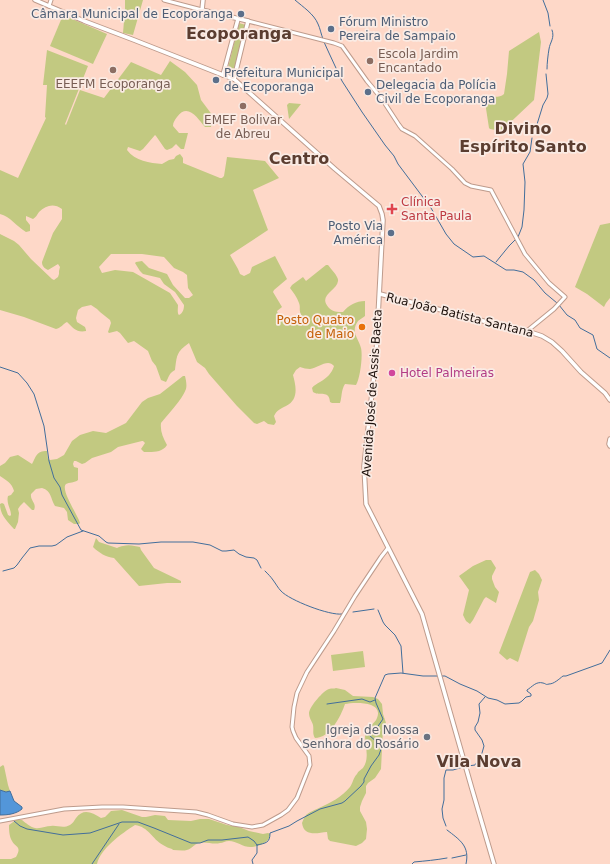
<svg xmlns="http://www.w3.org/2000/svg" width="610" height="864" font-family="'DejaVu Sans',sans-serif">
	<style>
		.green { fill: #c2c981; fill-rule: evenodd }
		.water { fill: #5396d9; stroke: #426e9b }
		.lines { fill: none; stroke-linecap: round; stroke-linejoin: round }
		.stream { stroke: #426e9b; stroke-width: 1 }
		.tertiary-casing { stroke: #be9b8c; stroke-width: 5 }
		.secondary-casing { stroke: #be9b8c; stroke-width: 5.5 }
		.primary-casing { stroke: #be9b8c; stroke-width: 5.5 }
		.tertiary { stroke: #fff; stroke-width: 3 }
		.secondary { stroke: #fff; stroke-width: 3.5 }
		.primary { stroke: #fff; stroke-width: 3.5 }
		.service-dot { fill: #5c6f8a; stroke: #faebe4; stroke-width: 1.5 }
		.education-dot { fill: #8d6e63; stroke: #faebe4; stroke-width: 1.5 }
		.health-dot { fill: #e0444e; stroke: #faebe4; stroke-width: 1.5 }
		.food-dot { fill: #e8710a; stroke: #faebe4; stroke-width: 1.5 }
		.hotel-dot { fill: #d1479c; stroke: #faebe4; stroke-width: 1.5 }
		.worship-dot { fill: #6b7280; stroke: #faebe4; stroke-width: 1.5 }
		.labels { text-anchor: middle; stroke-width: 3.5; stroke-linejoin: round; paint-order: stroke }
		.service-label { font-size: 12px; fill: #4e5e75; stroke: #faebe4; text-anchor: start }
		.education-label { font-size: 12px; fill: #785e54; stroke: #faebe4 }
		.health-label { font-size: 12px; fill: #be3a42; stroke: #faebe4; text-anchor: start }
		.street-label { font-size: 12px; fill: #1b0f0a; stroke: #faebe4 }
		.food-label { font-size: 12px; fill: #c56008; stroke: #faebe4; text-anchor: end }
		.hotel-label { font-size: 12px; fill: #b23c85; stroke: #faebe4; text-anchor: start }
		.worship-label { font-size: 12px; fill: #5b616d; stroke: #faebe4; text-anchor: end }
		.district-label { font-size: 16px; font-weight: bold; fill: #5b3d30; stroke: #faebe4 }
	</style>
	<rect width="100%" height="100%" fill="#fed8c8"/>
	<g class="green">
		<polygon points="125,0 143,0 133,35 123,33 125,9"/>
		<polygon points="63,15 107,34 93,64 50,46"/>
		<polygon points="239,23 246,25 234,73 227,72"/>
		<path d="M539,32L541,42L534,100L501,131L490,129L489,128L485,102L486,98C492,95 499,99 504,94L507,74L509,51Z"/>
		<path d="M47,50L88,66L65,124L66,125L80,90L104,98L131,62L161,75L170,61L185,72L197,85L201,100L213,116L211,127H205C198,119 188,102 177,117C175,120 173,122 173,126L179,133H188L184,149H181L176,144L172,148L167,150L165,149L156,136L155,135L143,149L140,151L128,147L127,150C135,161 150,163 162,164L169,160L174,159L176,156L180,154L183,158V163L220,178H222L224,176L227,157L265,161L279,178L253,190L268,230L230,255L238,269L240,274L244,276L250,273L252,267L275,256L287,279L274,290L273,292L282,307L277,311L278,314L293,320L301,319L302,316C298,310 301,308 299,303C297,297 293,292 290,288L292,285L303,277L306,281L326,265H328C331,269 339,277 338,281C337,291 317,295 329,308C333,312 337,312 343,312C349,305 356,301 365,301V316C363,318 360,319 358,321C350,332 359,339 361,348C363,356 360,379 356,385L345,384C341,390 342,397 340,403H332L330,402C329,389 320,397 313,392L312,388C314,385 317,384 320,382C327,378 332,373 334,366C328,358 318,368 310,369C307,369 303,368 300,367L296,370L293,375C296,386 299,400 286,406C280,409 277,410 274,416L276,422L274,425L268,424L264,421L257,424L254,423L237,406L209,374L205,368L197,362L189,343C176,352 177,356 175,370C169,373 169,377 166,382L161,380L156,366L152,361L148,351L134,341L128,343L120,333L117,331L109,333L108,332L111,323L110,320L100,312L97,309L91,305L82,307L78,310L76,318L77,322L85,327L86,330V331C77,333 73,328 67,322C63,324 61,328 56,329L24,317L0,310V234L14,241L19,245L31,259L52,279L54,280L58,277L59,274V271L60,267L58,264L48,270C44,268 42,266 42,262L53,233L62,219V209C54,203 46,205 39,212C37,215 36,217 33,219L26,216V220L30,225V231L26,232C17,227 10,216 0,214V170L18,178L46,118L45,117L47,85H43ZM111,254H142L164,257L174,268L183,272L187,275L188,288L193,295L189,298H185L173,285L167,274L149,268L142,261L136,262L135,263L140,271L143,274L160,278L164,284L175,292L184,305C184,309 183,313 179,315C177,313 178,308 178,305L170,293L133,272L115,270L102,273L99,267Z"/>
		<polygon points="289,103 301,104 289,119 287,105"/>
		<polygon points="610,223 610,298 606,303 604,307 587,294 575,287 600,225"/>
		<path d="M183,376H185C186,380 187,385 186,389C182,400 168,414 161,423C160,431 163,438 167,445C162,453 152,452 144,452L141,449L145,443L143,441H142L118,447L111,452L92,458L85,463L82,464L76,461H74L73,464L74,467L78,468V480C75,483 69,482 66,484C60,490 78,515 80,523L79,524H74L68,520L67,512L64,508L55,506C50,498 52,491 42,488L36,489L31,494C30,501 37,503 34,510H32L24,502L20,506L18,509L19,513L18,522L15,529H14C7,521 0,515 0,504L2,503L4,504L8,515L10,516L11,515C11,509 6,503 8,496L11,495L14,491C12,483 6,480 0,476V466L5,463L10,457L18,455L32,464C36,457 36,451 47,451L48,459L50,460L57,459L64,455L72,441L80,435L93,431L106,433L126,423L142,402L148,398L160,394Z"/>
		<path d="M96,538L99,542L117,548C119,547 121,546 123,546C129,544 135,546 140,547L141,550L154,568L181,581V583H167L139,586L114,558C106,557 99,553 93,547Z"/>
		<polygon points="486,560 491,560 496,568 492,576 492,579 495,587 499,592 496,603 486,597 484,599 473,620 470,624 466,621 463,615 469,590 459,576 473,566"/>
		<polygon points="535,570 539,574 542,580 538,592 539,600 533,621 529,627 518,662 510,658 507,660 499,653 530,572"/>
		<polygon points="363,651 365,667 333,671 331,655"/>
		<path d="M336,688L345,690L353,696L373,697L378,699L382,704L383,714L386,723L383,729L381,769L375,778L368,783L366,786V793L362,801L360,807V811L366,822L367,829L366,839L362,843L356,846L330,841L328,839L327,832C317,833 304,837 302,823C303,820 304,818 306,815C309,812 315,810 319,808C330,803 342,797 350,787C353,783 353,778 357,774C358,771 361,770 363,768C370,758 365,746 365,735C366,727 375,724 377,718C384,701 354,702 345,704C341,716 330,738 315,738C312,733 314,731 313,725C312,721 309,718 309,713C310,706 323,691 329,689C332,688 334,689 336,688Z"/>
		<polygon points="3,765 4,766 8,785 10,791 6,792 0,790 0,767"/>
		<path d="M122,810L142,817H146L155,815L165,816L168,820L191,821L200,819H209L227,825L239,827L249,831L263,834L268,833L270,834C270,842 260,846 252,847C244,848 237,841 229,841C225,841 223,843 220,843C213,845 206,841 199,843C195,844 194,846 191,848C186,852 179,850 173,850L172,849C169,848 166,847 163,845C152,839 149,827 135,825C121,834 101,848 97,864H0V859H11L16,857C22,846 16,848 12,841C9,836 9,829 9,825L16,820H22C26,823 30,827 35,828C41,829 46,826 51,826C57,825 63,829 70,825C73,823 74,821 76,818C83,808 92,812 101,818L105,817L111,811Z"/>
	</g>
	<path class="water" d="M0,790L6,792L10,791L14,801L22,807V809C16,814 8,815 0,815Z"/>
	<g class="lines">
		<g class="stream">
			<path d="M295,0C303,7 314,14 318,24C320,28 321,34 323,39"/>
			<polyline points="543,0 548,13 550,26"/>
			<polyline points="324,42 329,53 342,81 362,112 385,145 394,156 398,164 431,208 446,234 454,244 473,257 484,256 506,270 514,270 523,272 534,280 545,293 557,303"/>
			<path d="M547,69C547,63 548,55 549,49C550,42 555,38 552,30"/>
			<polyline points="534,134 543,105 547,98 548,94 546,74"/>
			<polyline points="518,237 522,227 524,210 525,182 523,164 530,152 532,138"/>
			<polyline points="496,262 509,246 515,240"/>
			<polyline points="559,305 567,315 575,320 580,328 593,335 597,349 610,358"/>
			<polyline points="0,367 18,373 27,383 34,394 44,426 49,461 54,478 60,487 62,495 81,530 99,536 106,542 108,543 139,544 161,542 193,542 210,545 222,551 226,551 234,550 239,554 246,557 254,558 257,560 261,568"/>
			<polyline points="3,571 14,568 17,565 22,558 30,548 39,546 52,546 56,545 67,537 83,531"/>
			<path d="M265,571C268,574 271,577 273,580C276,584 278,588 281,591C289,600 330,616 342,614"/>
			<polyline points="378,610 383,622 385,625 395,635 401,646 403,673"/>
			<polyline points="353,612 374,609"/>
			<polyline points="327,704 362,699 370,702 375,700"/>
			<polyline points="468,766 475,765 482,753 484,746 482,740 475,730 475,727 478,722 480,713 479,704 485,697"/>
			<polyline points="14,821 20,826 27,829 63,835 90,833 122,822 138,822 154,828 191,843 200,843 208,840 222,840 248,837 254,841 257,845"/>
			<polyline points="446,826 443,818 442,809 444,800 444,778 446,770 453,770 463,767"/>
			<path d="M447,830C460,840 470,846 466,864"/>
			<path d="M257,845C266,843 270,843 270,833L289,826L297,821L320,809L342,803L345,801L361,786L364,782V779L371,766L379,755L381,749L378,743L369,735L371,730L376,729L383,719L376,703L375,698L385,675L388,674L401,673L423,676H445L460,684L477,691L488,698L497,700L505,704L519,703L522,701L526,697L531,696V694L527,691V690C532,687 536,681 543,683C547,684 545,685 549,684C554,684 559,679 563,676H566L602,663L610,650"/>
			<polyline points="452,858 466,855"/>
			<polyline points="92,864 119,824"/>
			<polyline points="253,864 252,860 257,853 257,845"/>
			<path d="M412,864L414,862C425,861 436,860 447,858"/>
		</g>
		<g class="tertiary-casing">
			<g id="tertiary">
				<polyline points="164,0 202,10"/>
				<polyline points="49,6 51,0"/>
				<polyline points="248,21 334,43 342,46 367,81 382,99 399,125 402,129 415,136 452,169 465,183 471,186 491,190 525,254 549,283 565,297 554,309 527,331"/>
				<polyline points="0,821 64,809 102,807 123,807 196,812 208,815 233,824 252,827 263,825 281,815 288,810 297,798 310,765 309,756 296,738 293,731 292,727 294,707 297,693 307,672 334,631 355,596 381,557 388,548"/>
			</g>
		</g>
		<g class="secondary-casing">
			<g id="secondary">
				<polyline points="35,0 84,21 134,40 223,75"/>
				<polyline points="380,294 491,323 527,331 542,336 552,342 562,351 581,372 605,393 610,400"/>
				<polyline points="610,439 609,444 610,446"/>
			</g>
		</g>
		<g class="primary-casing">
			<g id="primary">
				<polyline points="203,0 202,10 248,21 234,79"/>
				<polyline points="238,19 223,75 234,79 335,169 379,206 382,214 383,220 376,356 364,466 366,504 422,614 472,789 494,864"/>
			</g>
		</g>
		<use href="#tertiary" class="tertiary"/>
		<use href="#secondary" class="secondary"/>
		<use href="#primary" class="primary"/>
	</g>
	<g class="service-dot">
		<circle cx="241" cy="14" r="4"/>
		<circle cx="331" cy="29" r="4"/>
		<circle cx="216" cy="80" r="4"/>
		<circle cx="368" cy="92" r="4"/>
		<circle cx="391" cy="233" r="4"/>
	</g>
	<g class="education-dot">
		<circle cx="370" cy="61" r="4"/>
		<circle cx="113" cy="70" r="4"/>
		<circle cx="243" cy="106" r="4"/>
	</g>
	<path class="health-dot" d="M390 203h4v4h4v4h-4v4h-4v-4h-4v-4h4z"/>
	<circle class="food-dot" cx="362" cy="327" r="4"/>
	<circle class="hotel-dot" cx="392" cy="373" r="4"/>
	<circle class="worship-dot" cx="427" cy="737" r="4"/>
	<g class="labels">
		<g class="service-label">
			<text x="233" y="18" text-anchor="end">Câmara Municipal de Ecoporanga</text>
			<text x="339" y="26">Fórum Ministro<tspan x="339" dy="14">Pereira de Sampaio</tspan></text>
			<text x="224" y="77">Prefeitura Municipal<tspan x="224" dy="14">de Ecoporanga</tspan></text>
			<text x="376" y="89">Delegacia da Polícia<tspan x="376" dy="14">Civil de Ecoporanga</tspan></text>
			<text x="383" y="230" text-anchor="end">Posto Via<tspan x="383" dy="14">América</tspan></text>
		</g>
		<g class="education-label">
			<text x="378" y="58" text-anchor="start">Escola Jardim<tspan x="378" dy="14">Encantado</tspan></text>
			<text x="113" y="88">EEEFM Ecoporanga</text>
			<text x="243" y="124">EMEF Bolivar<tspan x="243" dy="14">de Abreu</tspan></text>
		</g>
		<g class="health-label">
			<text x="401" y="206">Clínica<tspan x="401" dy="14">Santa Paula</tspan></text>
		</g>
		<g class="street-label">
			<text transform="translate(460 315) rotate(14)" y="4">Rua João Batista Santana</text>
			<text transform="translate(372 393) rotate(-86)" y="4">Avenida José de Assis Baeta</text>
		</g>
		<g class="food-label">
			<text x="354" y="324">Posto Quatro<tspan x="354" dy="14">de Maio</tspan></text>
		</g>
		<g class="hotel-label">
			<text x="400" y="377">Hotel Palmeiras</text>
		</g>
		<g class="worship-label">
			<text x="419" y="734">Igreja de Nossa<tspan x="419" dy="14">Senhora do Rosário</tspan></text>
		</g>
		<g class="district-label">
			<text x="239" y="39">Ecoporanga</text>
			<text x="523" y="134">Divino<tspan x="523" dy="18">Espírito Santo</tspan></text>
			<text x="299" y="164">Centro</text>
			<text x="479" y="767">Vila Nova</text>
		</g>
	</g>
</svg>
